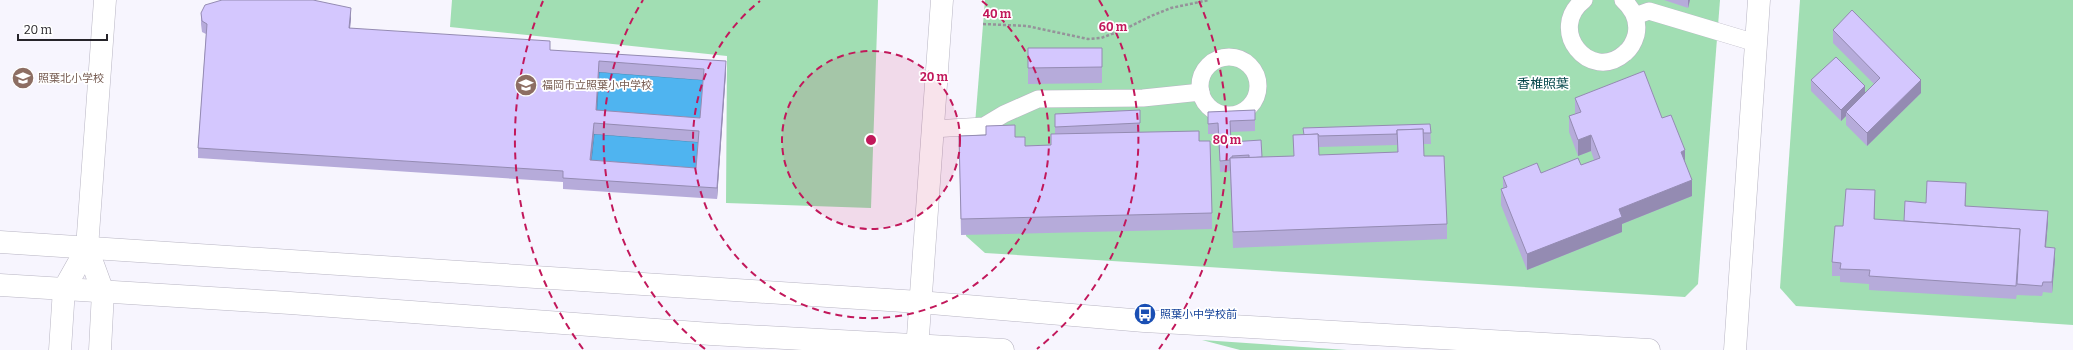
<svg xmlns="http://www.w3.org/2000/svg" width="2073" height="350" font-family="Bitter,'Noto Sans JP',serif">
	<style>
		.green { fill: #a1deb3 }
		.water { fill: #4fb4f0; stroke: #4389b5 }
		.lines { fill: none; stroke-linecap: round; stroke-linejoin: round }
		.service-casing { stroke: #b8b5c3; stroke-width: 18 }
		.tertiary-casing { stroke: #b8b5c3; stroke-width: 23 }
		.path { stroke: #95939a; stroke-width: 2.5; stroke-dasharray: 3 2; stroke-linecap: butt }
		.service { stroke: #fff; stroke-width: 17 }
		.tertiary { stroke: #fff; stroke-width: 22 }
		.wall { fill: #b6abda; fill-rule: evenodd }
		.shaded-wall { fill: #948bb2 }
		.building { fill: #d4c7fe; stroke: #948bb2; fill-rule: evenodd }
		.ring { fill: none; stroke: #c2185b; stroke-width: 2; stroke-dasharray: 7 5 }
		.labels { text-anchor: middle; stroke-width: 3.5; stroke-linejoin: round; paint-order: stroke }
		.education-label { font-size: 11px; fill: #785e54; stroke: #fff; text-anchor: start }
		.transit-label { font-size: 11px; fill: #164399; stroke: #fff; text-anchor: start }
		.quarter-label { font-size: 13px; fill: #07484d; stroke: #fff }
		.centre { fill: #c2185b; stroke: #fff; stroke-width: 2 }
		.ring-label { font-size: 12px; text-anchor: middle; font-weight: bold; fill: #c2185b; stroke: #fff; stroke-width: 3.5; stroke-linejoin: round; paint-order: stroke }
	</style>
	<rect width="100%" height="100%" fill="#f7f5fe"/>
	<g class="green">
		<polygon points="452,0 878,0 871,208 726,203 727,56 450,27"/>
		<polygon points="985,0 1720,0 1698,284 1685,297 985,253 966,236"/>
		<polygon points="1800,0 2073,0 2073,325 1796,306 1780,288"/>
		<polygon points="1202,340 1347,350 1240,350"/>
	</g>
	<g class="water">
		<polygon points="599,72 704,80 700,128 596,121"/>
		<polygon points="594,134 699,142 696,179 590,171"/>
	</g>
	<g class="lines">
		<g class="service-casing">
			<g id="service">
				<path d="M1584,0C1546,29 1590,84 1625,53C1630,49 1634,42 1636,35C1639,21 1634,10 1623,0"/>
				<polyline points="1635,16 1649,11 1756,43"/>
				<circle cx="1229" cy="86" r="29"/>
				<polyline points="932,129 984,126 1004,114 1038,99 1143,98 1201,92"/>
			</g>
		</g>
		<g class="tertiary-casing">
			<g id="tertiary">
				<polyline points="0,242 919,302 1144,321 1649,350"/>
				<polyline points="87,248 103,292 100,350"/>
				<polyline points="0,285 290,303 711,334 1003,350"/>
				<polyline points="60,350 64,289 87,248 105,0"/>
				<polyline points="917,350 942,0"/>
				<polyline points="1735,350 1759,0"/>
			</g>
		</g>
		<polyline class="path" points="983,24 1027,26 1088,39 1101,38 1125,29 1151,16 1171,8 1209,0"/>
		<use href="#service" class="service"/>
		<use href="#tertiary" class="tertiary"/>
	</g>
	<g class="wall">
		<polygon points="1664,0 1690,0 1688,8"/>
		<path d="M201,13L351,18L350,28L550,50L726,72L717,199L563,189V182L198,158V148L206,34L202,32L201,24ZM599,72L703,80L700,118L596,110ZM594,134L698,142L696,168L591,160Z"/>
		<polygon points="1833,30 1921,93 1867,146 1846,125 1846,116 1841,121 1811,91 1811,80 1865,93 1874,84 1833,43"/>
		<polygon points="1028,48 1102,48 1102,83 1028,84"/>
		<polygon points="1575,98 1662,118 1685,162 1692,196 1622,224 1622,232 1527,270 1501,205 1501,189 1503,188 1503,177 1541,173 1581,165 1594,160 1591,151 1578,156 1569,132 1569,116 1575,114"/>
		<polygon points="1140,110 1140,132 1199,141 1212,213 1212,229 961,235 959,136 1015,137 1025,146 1051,145 1055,134 1055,114"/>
		<path d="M1255,110V131L1231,132V142L1262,157L1294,156L1293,135L1430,124L1431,144H1423L1424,156L1447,224V239L1233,248L1230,171L1220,172L1218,134H1208V112ZM1397,145V152L1319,155V147Z"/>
		<polygon points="1966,194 1965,206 2048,221 2046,247 2055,259 2052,293 2043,292 2042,296 2017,295 2017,294 2016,299 1869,290 1869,284 1840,282 1840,276 1832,276 1832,262 1843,226 1875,204 1874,219 1904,221 1926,203"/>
	</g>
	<g class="shaded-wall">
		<polygon points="1688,0 1690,0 1688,8"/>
		<polygon points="351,8 351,18 349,38 349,28"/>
		<polygon points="599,61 599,72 596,121 596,110"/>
		<polygon points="726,61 726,72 717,199 717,188"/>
		<polygon points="1921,80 1921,93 1867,146 1867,133"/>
		<polygon points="1865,86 1865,97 1846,112 1846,116 1841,121 1841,110"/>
		<polygon points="594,123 594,134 590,171 590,160"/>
		<polygon points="1591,135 1591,151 1578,156 1578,140"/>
		<polygon points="1685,150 1685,166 1681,152"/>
		<polygon points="1692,180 1692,196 1622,224 1622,232 1527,270 1527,254 1619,209"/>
		<polygon points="1966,183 1966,194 1965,216 1965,206"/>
		<polygon points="1875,190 1875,204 1874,233 1874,219"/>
		<polygon points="2048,211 2048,221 2045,258 2045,247"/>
		<polygon points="2055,248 2055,259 2052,293 2052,282"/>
	</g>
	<g class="building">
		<path d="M222,0H313L351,8L349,28L550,41V50L726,61L717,188L563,178V171L198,148L207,24L202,21L201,13L205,5ZM599,61L704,69L700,118L596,110ZM594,123L699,131L696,168L590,160Z"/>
		<polygon points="1852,10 1921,80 1867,133 1846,112 1880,78 1833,30"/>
		<polygon points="1028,48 1102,48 1102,67 1028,68"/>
		<polygon points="1836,57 1865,86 1841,110 1811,80"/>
		<polygon points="1644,71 1662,118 1671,115 1685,150 1681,152 1692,180 1619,209 1622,217 1527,254 1501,189 1507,187 1503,177 1537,163 1541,173 1578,158 1581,165 1600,158 1591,135 1578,140 1569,116 1581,112 1575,98"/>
		<polygon points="1140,110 1140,123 1055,127 1055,114"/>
		<polygon points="1255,110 1255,120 1230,121 1231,142 1261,140 1262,157 1249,158 1249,155 1232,156 1232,158 1230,158 1230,160 1220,161 1218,123 1208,124 1208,112"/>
		<polygon points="1430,124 1431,133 1423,133 1423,129 1397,130 1397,134 1319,136 1318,134 1304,135 1303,128"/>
		<polygon points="1015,125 1015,137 1025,137 1025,146 1051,145 1051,134 1199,131 1199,141 1210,141 1212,213 961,219 959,136 986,135 986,126"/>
		<polygon points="1423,129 1424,156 1444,156 1447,224 1233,232 1230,158 1294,156 1293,135 1318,134 1319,155 1398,152 1397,130"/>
		<polygon points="1927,181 1966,183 1965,206 2048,211 2045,247 2055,248 2052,282 2043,282 2042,286 2017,284 2020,229 1904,221 1905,201 1926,203"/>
		<polygon points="1846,189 1875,190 1874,219 2020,229 2016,286 1869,276 1870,270 1840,269 1841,263 1832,262 1835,226 1843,226"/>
	</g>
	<circle cx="871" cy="140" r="89" fill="#c2185b" fill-opacity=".12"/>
	<g class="ring">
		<circle cx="871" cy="140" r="89"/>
		<path d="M982 1A178 178 0 1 1 760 1"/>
		<path d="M705 349A267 267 0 0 1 643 0M1099 0A267 267 0 0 1 1037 349"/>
		<path d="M583 349A356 356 0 0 1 543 1M1199 1A356 356 0 0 1 1159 349"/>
	</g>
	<defs>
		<g id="school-disc" transform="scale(1.15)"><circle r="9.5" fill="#8d6e63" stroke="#fff"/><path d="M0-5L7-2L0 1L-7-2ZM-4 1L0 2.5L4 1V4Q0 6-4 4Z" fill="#fff"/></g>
		<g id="bus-disc" transform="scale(1.15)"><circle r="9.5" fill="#1a4fb4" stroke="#fff"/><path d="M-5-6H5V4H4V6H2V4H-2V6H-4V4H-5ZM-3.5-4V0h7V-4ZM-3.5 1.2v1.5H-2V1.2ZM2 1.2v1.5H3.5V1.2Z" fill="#fff"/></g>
	</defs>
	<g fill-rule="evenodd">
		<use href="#school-disc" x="23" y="78"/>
		<use href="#school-disc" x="526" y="85"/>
		<use href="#bus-disc" x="1145" y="314"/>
	</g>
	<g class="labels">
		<g class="education-label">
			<text x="38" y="82">照葉北小学校</text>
			<text x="542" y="89">福岡市立照葉小中学校</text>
		</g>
		<g class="transit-label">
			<text x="1160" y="318">照葉小中学校前</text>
		</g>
		<g class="quarter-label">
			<text x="1543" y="88">香椎照葉</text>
		</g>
	</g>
	<circle cx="871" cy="140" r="6" class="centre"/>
	<g class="ring-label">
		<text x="997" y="18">40 m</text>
		<text x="1113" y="31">60 m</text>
		<text x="934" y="81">20 m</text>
		<text x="1227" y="144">80 m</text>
	</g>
	<path d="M18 34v6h89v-6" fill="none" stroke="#26242a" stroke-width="2"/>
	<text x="24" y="34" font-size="12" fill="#26242a" stroke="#ffffff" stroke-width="3" paint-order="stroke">20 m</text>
</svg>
